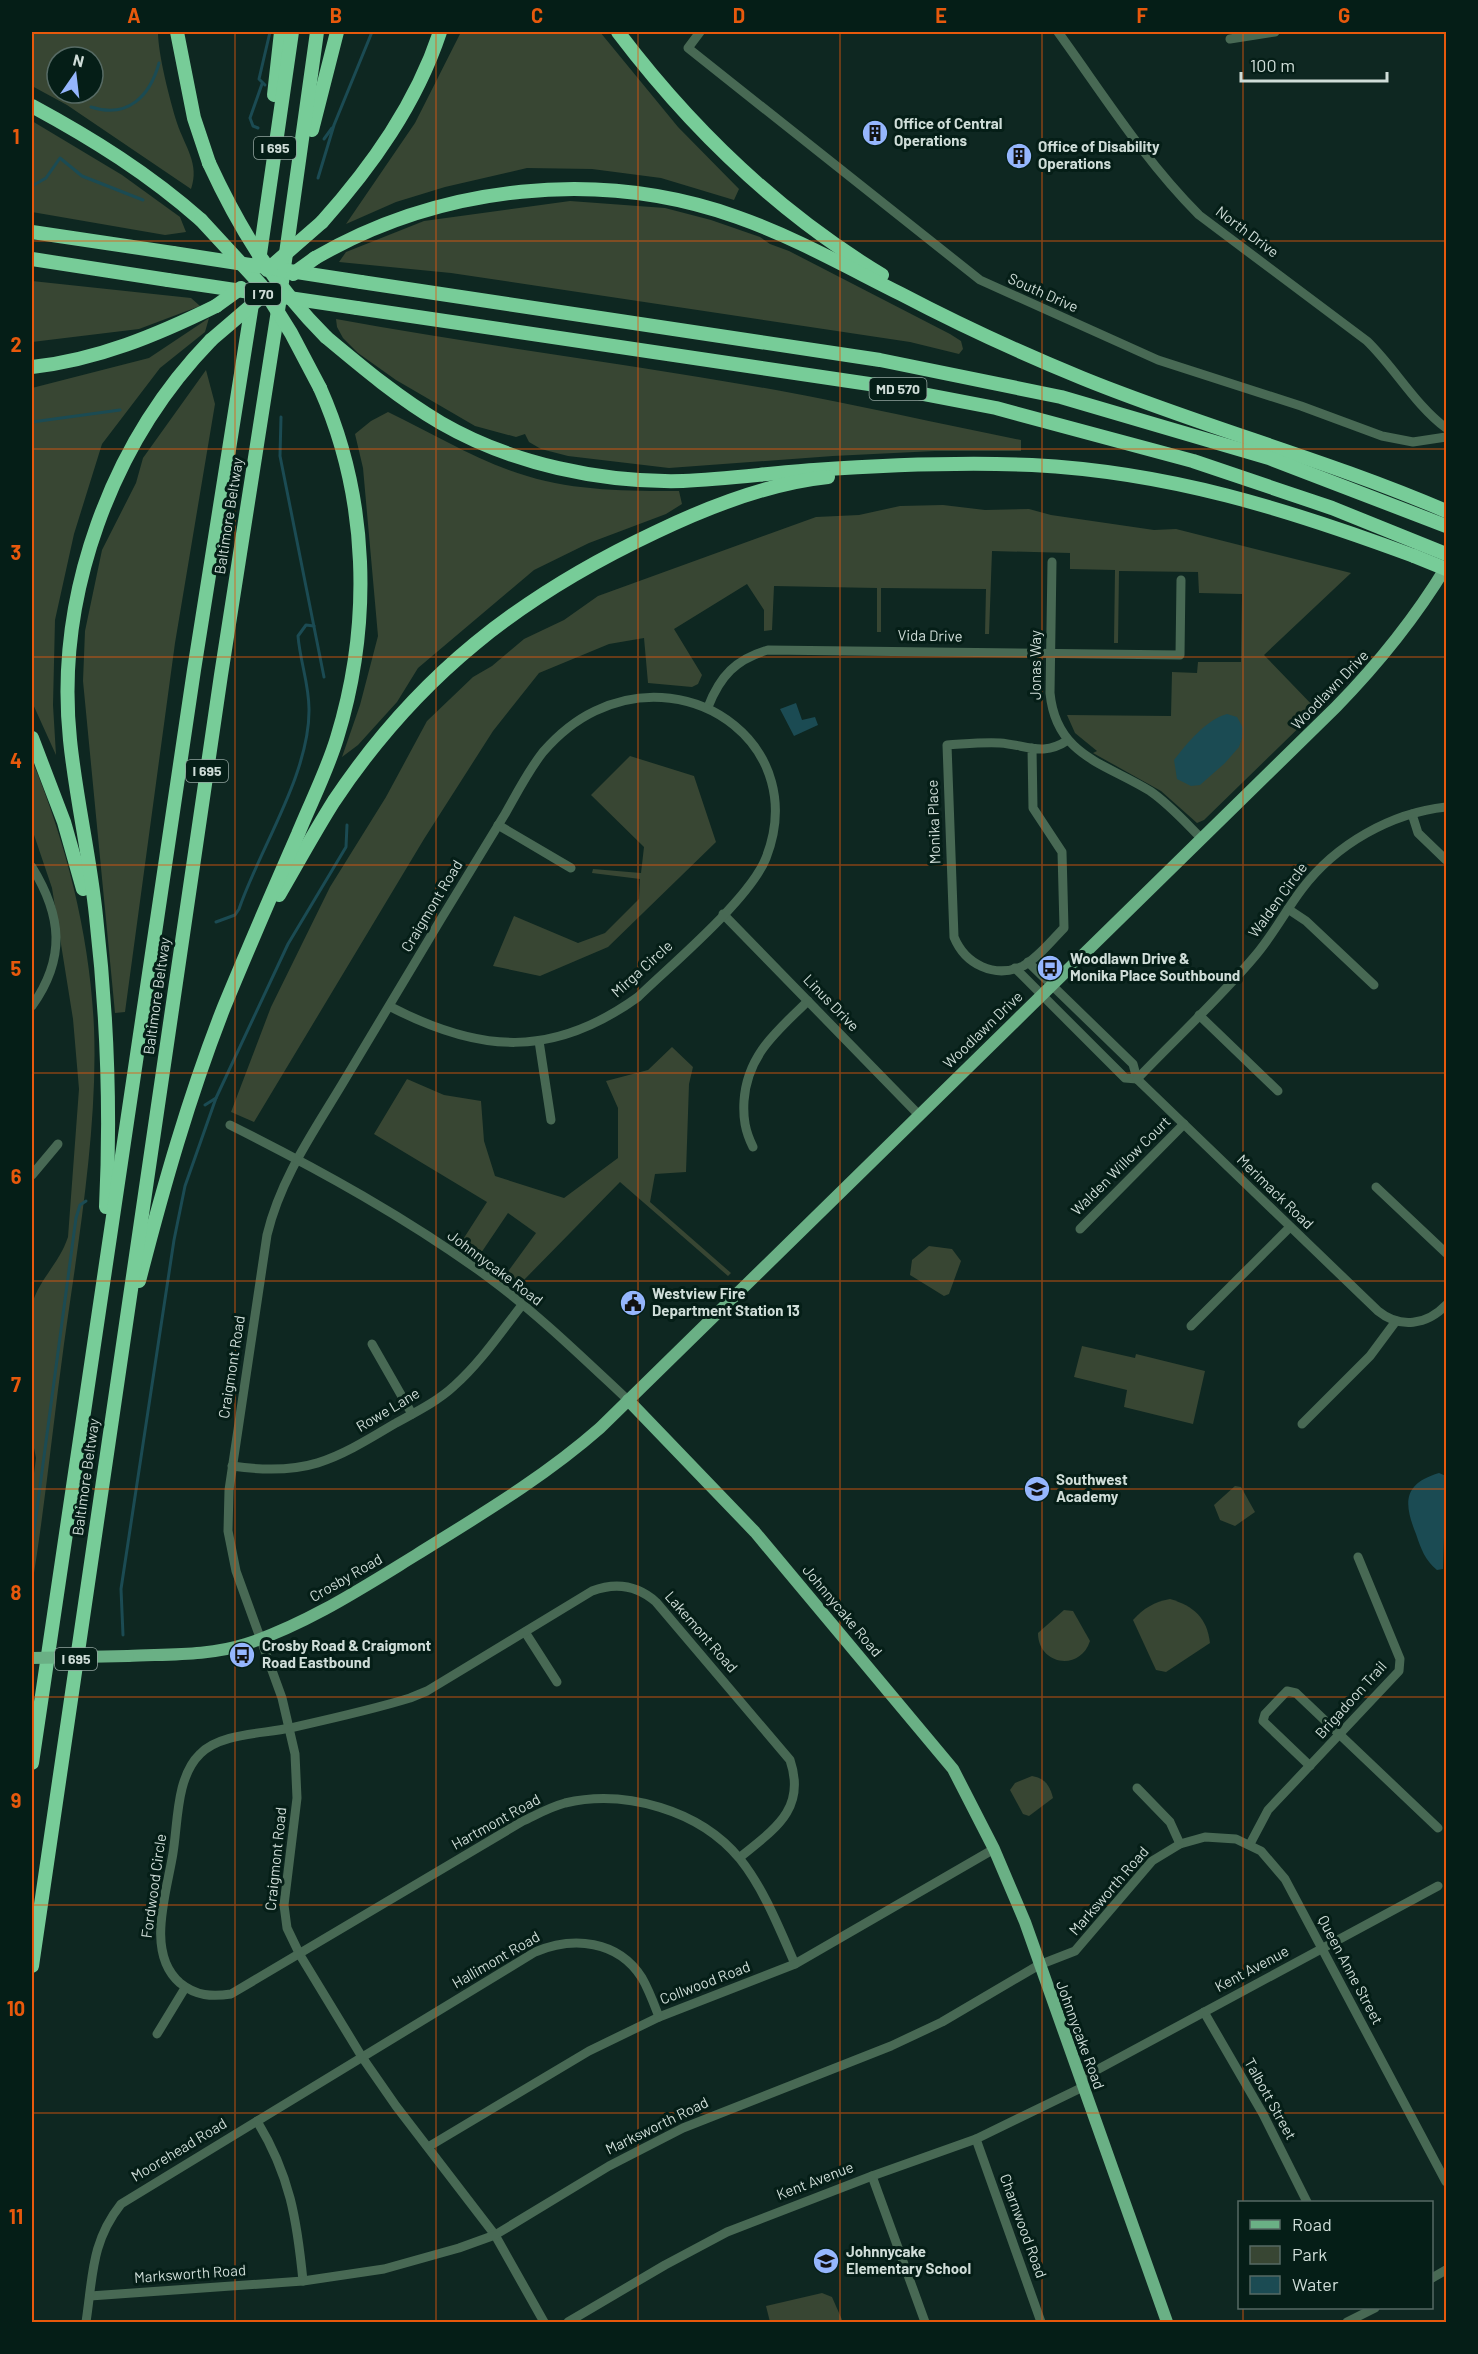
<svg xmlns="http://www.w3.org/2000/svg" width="1478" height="2354" font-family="Barlow,sans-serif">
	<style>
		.green { fill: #384633; fill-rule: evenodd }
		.water { fill: #1b4b53 }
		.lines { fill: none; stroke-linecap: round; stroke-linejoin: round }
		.stream { stroke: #1b4b53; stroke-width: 3 }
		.minor { stroke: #486954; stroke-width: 9 }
		.major { stroke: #6ab085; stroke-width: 12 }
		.highway { stroke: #77cc98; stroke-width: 14 }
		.major-bridge { stroke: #6ab085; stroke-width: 12 }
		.highway-bridge { stroke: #77cc98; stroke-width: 14 }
		.grid { fill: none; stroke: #e8590c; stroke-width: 1.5; stroke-opacity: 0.55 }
		.labels { text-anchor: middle; stroke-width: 6; stroke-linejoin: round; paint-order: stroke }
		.shield { fill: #051e17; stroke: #92a49e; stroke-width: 1.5 }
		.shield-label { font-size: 14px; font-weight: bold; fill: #cfddd8 }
		.poi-label { font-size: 15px; font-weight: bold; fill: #cfddd8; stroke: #051e17; text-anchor: start }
		.street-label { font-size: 15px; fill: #cfddd8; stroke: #051e17 }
		.neatline { fill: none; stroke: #e8590c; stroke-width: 2 }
		.grid-label { font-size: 20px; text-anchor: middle; font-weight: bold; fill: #e8590c }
	</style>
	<rect width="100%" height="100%" fill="#0e2721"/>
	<g class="green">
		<path d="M32,32H158C158,54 170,101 177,123C185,147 200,164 191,189L67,105L32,86ZM57,57H93V93H57Z"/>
		<polygon points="461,32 600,32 678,127 739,189 734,200 661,178 592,169 527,168 445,187 396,202 346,224 415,123"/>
		<polygon points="32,121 122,175 180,217 186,232 165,235 32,212"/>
		<polygon points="570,201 665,208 711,220 760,237 770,244 789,251 950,334 961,341 963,349 959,354 910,342 451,273 339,262 346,252 424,221"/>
		<polygon points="32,281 191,298 200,306 139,329 32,342"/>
		<polygon points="209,318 205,332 160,368 102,444 74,534 55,620 53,705 56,755 32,702 32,388 149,358"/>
		<path d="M336,319C483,346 630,364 776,390C858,405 940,424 1021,440V451H935L833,456L669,468L568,456L541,449L529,442L525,434L516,437L475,426L396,380L358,353L343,338L337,327Z"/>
		<polygon points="206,370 215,404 175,643 125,1012 115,1013 83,681 85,631 102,550 136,483 143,458"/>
		<path d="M388,412C434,434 479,462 527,476C576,491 628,491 679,491L682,504L666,514L589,543L534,570L418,668L397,702L358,745L342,757L360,705L378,636L363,468L355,434L371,421Z"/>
		<polygon points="943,505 985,510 1029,509 1051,515 1154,530 1176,529 1351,573 1264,655 1317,710 1204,820 1197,823 1161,791 1093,753 1097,751 1075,733 1067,715 1171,716 1172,672 1197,673 1198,662 1241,662 1242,594 1199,593 1198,572 1119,571 1118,643 1114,643 1115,570 1070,569 1070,553 992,551 989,634 985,634 986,589 881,588 881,632 877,632 877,588 774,586 772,630 764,631 764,610 747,584 674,629 702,675 698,684 692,687 648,683 644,638 609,644 539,673 493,731 424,839 254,1122 231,1112 271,1007 330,887 386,797 427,721 473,677 492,666 524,639 564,620 598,596 816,517 859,515 900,506"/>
		<polygon points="630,756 694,776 716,842 608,947 540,976 493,966 514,916 578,943 605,933 639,899 640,879 592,873 593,869 641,873 644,847 591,795"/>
		<path d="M32,760C67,845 90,937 94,1028C98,1128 78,1244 64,1344C53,1424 45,1506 32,1586V1488L36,1458L32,1438V1304C40,1278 59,1264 68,1237L79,1089L73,1019L52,888L32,829Z"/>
		<polygon points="672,1047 693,1067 689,1084 686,1172 655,1174 650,1202 731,1273 728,1276 620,1182 521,1283 507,1273 536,1233 508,1213 481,1253 462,1241 487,1202 374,1134 407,1079 444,1095 481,1101 484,1141 495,1176 564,1198 618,1158 618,1108 606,1081 648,1070"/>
		<polygon points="929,1246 952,1249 961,1261 949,1294 944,1296 910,1275 912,1260"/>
		<polygon points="1082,1346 1135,1358 1136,1354 1205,1371 1193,1424 1124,1407 1127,1390 1074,1377"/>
		<polygon points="1235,1486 1241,1487 1255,1512 1235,1526 1220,1520 1214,1505"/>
		<path d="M1170,1599C1194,1606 1207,1618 1210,1643L1166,1672L1156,1670L1133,1620C1144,1608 1154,1602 1170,1599Z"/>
		<path d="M1064,1610L1073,1611L1090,1641C1080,1672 1038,1665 1038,1633Z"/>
		<path d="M1032,1776C1045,1778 1050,1786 1053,1798L1029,1816L1023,1814L1010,1790L1015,1783Z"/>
		<polygon points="822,2293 832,2297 843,2322 770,2322 766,2306"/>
	</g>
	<g class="water">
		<polygon points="796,703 802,720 815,717 818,725 794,736 780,709"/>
		<path d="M1227,714L1237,717L1243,728L1242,738L1239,747L1225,763L1200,785L1191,786L1177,779L1174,760C1186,744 1207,719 1227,714Z"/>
		<path d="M1439,1473L1446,1476L1443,1569L1437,1570C1425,1560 1421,1549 1416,1534C1404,1504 1402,1484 1439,1473Z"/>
	</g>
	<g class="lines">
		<g class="stream">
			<polyline points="265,85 259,79 270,32"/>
			<path d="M91,107C128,119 150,96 159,63"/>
			<polyline points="258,128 253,126 250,118 262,84"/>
			<polyline points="324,139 332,128"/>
			<polyline points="318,178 334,125 372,32"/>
			<polyline points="32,186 46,178 60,158 82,176 143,200"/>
			<polyline points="281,417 280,456 324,677"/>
			<polyline points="32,422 120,410"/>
			<path d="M216,922L235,915L239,909C260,848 310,773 309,709C309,684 300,661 298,636L306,625L314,626"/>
			<polyline points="205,1105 216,1098 288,944 346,847 347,825"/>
			<polyline points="32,1546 76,1218 80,1205 86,1201"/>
			<polyline points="123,1635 121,1589 174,1240 185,1186 216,1098"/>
		</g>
		<g class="minor">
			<polyline points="700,32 688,48 980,280 1158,360 1301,406 1382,436 1413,442 1446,437"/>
			<path d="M1058,32C1103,94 1144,160 1199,215L1367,341C1395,368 1415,405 1446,428"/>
			<polyline points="1230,39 1275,32"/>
			<path d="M1052,562L1050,693C1056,756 1105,763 1150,791C1169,804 1185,822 1201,838"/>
			<path d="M708,707C720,676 736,659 768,650L1180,655L1181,580"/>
			<path d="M1032,748L1033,808L1062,852L1064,928C1052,940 1038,958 1023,966C994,979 965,964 954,937L947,745C965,744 982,742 1000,743C1027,745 1043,757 1068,740"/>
			<polyline points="1412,814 1418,833 1446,860"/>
			<polyline points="498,825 571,868"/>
			<path d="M32,867C62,916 66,958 32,1006"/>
			<polyline points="1288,909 1306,921 1374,985"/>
			<polyline points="723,914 918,1114"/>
			<path d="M1028,962L1133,1064L1137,1079L1378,1311C1400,1329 1427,1325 1446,1305"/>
			<polyline points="1015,968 1125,1078 1137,1079"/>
			<path d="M389,1006C479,1053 552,1059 638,997C672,964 750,899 766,858C809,748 695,663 595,711C576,720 557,736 543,752C528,771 517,793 505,814C484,849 462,884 441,919C408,975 374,1030 341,1086C312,1134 280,1180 267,1235L229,1490L228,1531L236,1571L282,1698L295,1754L297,1798L284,1905L287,1928L300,1955L362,2057L396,2106L495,2235L544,2322"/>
			<polyline points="1199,1015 1278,1091"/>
			<polyline points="539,1041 551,1120"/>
			<path d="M1137,1079C1176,1038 1219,999 1255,956C1273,935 1286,910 1302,889C1336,844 1391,813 1446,807"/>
			<path d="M230,1125C320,1170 407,1218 488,1277C538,1314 583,1358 628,1400"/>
			<path d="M753,1147C745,1131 743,1118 744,1101C747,1055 777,1031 808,1001"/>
			<polyline points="32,1175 58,1144"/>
			<polyline points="1376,1187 1446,1253"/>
			<polyline points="1080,1229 1184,1124"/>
			<polyline points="1191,1326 1290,1227"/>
			<polyline points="372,1344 412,1414"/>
			<polyline points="1302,1424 1370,1356 1396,1321"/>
			<path d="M232,1466C307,1477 334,1460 396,1423C416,1412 438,1401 454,1386C480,1363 501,1332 522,1305"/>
			<polyline points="525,1632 557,1682"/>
			<polyline points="1310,1766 1263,1721 1265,1714 1287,1691 1296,1693 1438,1828"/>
			<polyline points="1137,1788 1170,1822 1180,1844"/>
			<polyline points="1250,1844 1268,1810 1399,1671 1400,1659 1358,1557"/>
			<path d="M739,1858C773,1830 807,1810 790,1760L656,1602C637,1585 616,1582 592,1591L427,1691L410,1698C371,1710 330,1719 290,1728C263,1734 220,1733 200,1754C176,1777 178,1823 173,1853C167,1892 145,1953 180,1983C196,1996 212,1997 231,1994L523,1821C536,1815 550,1807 565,1803C625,1789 700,1810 740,1859C764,1889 779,1928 795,1964"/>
			<polyline points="1204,2012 1263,2114 1307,2202"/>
			<polyline points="157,2034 185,1988"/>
			<polyline points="1080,2079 1438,1886"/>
			<path d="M257,2121C290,2175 297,2220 303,2281"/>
			<polyline points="976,2139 1041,2322"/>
			<polyline points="428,2147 589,2051 659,2017 795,1964 994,1849"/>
			<polyline points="872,2176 925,2322"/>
			<polyline points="1432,2278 1446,2270"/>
			<polyline points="90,2296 303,2281 384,2269 459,2248 495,2235 609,2166 683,2128 891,2046 942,2022 1039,1965 1075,1951 1152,1861 1180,1844 1205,1837 1236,1839 1261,1851 1285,1879 1446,2182"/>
			<path d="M86,2322C93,2276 91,2242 121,2204L535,1952C573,1936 618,1940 642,1978C649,1990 654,2004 659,2017"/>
			<polyline points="568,2322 665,2265 727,2232 872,2176 976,2139 1083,2087"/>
			<polyline points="1347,2322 1375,2308"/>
		</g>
		<g class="major">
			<polyline points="628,1400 755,1532 953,1769 994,1849 1025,1922 1167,2322"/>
			<path d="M128,1656C167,1654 209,1656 246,1644C307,1624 362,1588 416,1555C480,1515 543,1478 600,1428L1336,707C1378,664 1415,618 1446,567"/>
		</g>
		<g class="highway">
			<polyline points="177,32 194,118 209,163"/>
			<path d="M618,32C690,127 779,213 882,275"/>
			<polyline points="274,95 281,32"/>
			<path d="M32,106C93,139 149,174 201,220"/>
			<polyline points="312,130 337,32"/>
			<path d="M322,222C372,166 416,104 440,32"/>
			<polyline points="32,232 173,253"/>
			<path d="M315,258C441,185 599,168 737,217C794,237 847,267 901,294C960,325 1021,353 1082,378C1202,427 1328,460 1446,511"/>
			<polyline points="32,259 168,280"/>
			<polyline points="259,261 292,32"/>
			<polyline points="282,282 317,32"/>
			<polyline points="361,282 880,360 1061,397 1269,458 1446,526"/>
			<polyline points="357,308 876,385 996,408 1193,461 1332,508 1446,554"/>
			<path d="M326,337C363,368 400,399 441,423C512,464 602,483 683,481C727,479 771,473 814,470C886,465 960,462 1032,465C1169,472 1287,509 1414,556"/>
			<path d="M32,367C97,360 157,335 216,306"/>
			<polyline points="32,738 64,822 83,889"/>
			<path d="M279,895C297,864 315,831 334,801C418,675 520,596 656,532C708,507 770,483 828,477"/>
			<path d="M106,1207C111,1109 107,1013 96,916C90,857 76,799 70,740C55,596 111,443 211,340"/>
			<path d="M139,1281C163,1188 189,1096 224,1007C248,949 273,891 298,834C311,802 327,771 337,738C372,624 369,498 320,388"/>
			<polyline points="32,1763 194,670 253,298"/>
			<polyline points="32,1966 221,675 279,304"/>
		</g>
		<polyline class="major-bridge" points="32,1658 128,1656"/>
		<g class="highway-bridge">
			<path d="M209,163C240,230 274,285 326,337"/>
			<polyline points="201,220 261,285 291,333 320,388"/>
			<polyline points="173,253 361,282"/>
			<polyline points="267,270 322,222"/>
			<polyline points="293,274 315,258"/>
			<polyline points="168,280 357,308"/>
			<polyline points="216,306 241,288"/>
			<polyline points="211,340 267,292"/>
			<polyline points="1414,556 1446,569"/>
		</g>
	</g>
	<path class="grid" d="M235,32V2322M436,32V2322M638,32V2322M840,32V2322M1042,32V2322M1243,32V2202M32,241H1446M32,449H1446M32,657H1446M32,865H1446M32,1073H1446M32,1281H1446M32,1489H1446M32,1697H1446M32,1905H1446M32,2113H1446M1243,2308V2322"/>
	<defs>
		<g id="building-disc" transform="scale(1.35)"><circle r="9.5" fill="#95b6fd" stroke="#051e17"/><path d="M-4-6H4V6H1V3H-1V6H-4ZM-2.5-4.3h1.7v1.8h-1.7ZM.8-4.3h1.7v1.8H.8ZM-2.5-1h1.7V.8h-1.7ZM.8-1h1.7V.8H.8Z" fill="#111"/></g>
		<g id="bus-disc" transform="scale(1.35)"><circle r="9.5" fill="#95b6fd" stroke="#051e17"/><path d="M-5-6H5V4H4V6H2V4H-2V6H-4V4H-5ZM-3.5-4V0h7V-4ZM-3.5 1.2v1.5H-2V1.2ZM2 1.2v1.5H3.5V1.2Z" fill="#111"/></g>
		<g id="civic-disc" transform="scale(1.35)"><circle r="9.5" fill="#95b6fd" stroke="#051e17"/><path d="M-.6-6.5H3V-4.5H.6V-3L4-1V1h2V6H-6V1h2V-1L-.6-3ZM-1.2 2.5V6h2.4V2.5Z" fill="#111"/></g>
		<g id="school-disc" transform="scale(1.35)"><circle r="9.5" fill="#95b6fd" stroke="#051e17"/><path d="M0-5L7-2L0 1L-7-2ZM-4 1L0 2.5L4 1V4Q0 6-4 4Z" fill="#111"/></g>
	</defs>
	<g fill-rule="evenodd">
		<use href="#building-disc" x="875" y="133"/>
		<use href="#building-disc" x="1019" y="156"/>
		<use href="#bus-disc" x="1050" y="968"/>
		<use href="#civic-disc" x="633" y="1303"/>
		<use href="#school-disc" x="1037" y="1489"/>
		<use href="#bus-disc" x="242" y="1655"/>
		<use href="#school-disc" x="826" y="2261"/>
	</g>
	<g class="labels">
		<g class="shield">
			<rect x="254" y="137" width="42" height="22" rx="4.5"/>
			<rect x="245" y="283" width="36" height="22" rx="4.5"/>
			<rect x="869.5" y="378" width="57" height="22" rx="4.5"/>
			<rect x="186" y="760" width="42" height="22" rx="4.5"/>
			<rect x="55" y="1648" width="42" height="22" rx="4.5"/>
		</g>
		<g class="shield-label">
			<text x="275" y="153">I 695</text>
			<text x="263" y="299">I 70</text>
			<text x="898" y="394">MD 570</text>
			<text x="207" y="776">I 695</text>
			<text x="76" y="1664">I 695</text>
		</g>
		<g class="poi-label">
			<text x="894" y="129">Office of Central<tspan x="894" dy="17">Operations</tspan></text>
			<text x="1038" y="152">Office of Disability<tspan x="1038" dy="17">Operations</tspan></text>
			<text x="1070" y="964">Woodlawn Drive &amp;<tspan x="1070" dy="17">Monika Place Southbound</tspan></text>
			<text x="652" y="1299">Westview Fire<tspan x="652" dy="17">Department Station 13</tspan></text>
			<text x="1056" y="1485">Southwest<tspan x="1056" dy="17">Academy</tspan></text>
			<text x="262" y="1651">Crosby Road &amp; Craigmont<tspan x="262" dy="17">Road Eastbound</tspan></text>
			<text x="846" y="2257">Johnnycake<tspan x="846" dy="17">Elementary School</tspan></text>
		</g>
		<g class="street-label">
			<text transform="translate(1247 232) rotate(37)" y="5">North Drive</text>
			<text transform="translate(1043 293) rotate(24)" y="5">South Drive</text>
			<text transform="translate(229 516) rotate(-81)" y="5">Baltimore Beltway</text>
			<text transform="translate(930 636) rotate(1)" y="5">Vida Drive</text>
			<text transform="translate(1036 665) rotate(-90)" y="5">Jonas Way</text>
			<text transform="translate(1330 690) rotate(-46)" y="5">Woodlawn Drive</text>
			<text transform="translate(934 822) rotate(-92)" y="5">Monika Place</text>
			<text transform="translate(1278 900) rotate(-54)" y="5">Walden Circle</text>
			<text transform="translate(432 906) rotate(-59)" y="5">Craigmont Road</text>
			<text transform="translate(642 969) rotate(-42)" y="5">Mirga Circle</text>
			<text transform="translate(157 996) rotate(-82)" y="5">Baltimore Beltway</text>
			<text transform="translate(831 1003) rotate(46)" y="5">Linus Drive</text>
			<text transform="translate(983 1030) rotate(-44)" y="5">Woodlawn Drive</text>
			<text transform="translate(1121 1166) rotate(-45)" y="5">Walden Willow Court</text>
			<text transform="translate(1275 1192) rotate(44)" y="5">Merimack Road</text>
			<text transform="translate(495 1268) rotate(37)" y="5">Johnnycake Road</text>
			<text transform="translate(232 1367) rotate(-81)" y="5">Craigmont Road</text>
			<text transform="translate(388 1410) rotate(-31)" y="5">Rowe Lane</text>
			<text transform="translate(86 1477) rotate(-82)" y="5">Baltimore Beltway</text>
			<text transform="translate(346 1578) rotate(-30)" y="5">Crosby Road</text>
			<text transform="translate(842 1611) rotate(50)" y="5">Johnnycake Road</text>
			<text transform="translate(701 1632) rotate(49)" y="5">Lakemont Road</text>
			<text transform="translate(1351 1700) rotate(-48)" y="5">Brigadoon Trail</text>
			<text transform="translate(496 1822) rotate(-29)" y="5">Hartmont Road</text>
			<text transform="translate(276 1859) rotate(-84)" y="5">Craigmont Road</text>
			<text transform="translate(154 1886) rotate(-82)" y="5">Fordwood Circle</text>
			<text transform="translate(1109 1891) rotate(-49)" y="5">Marksworth Road</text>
			<text transform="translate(496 1960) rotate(-30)" y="5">Hallimont Road</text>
			<text transform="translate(1252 1969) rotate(-28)" y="5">Kent Avenue</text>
			<text transform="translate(1350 1970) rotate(62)" y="5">Queen Anne Street</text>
			<text transform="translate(705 1983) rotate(-21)" y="5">Collwood Road</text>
			<text transform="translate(1080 2035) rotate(70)" y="5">Johnnycake Road</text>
			<text transform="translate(1270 2099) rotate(61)" y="5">Talbott Street</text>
			<text transform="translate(657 2126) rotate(-26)" y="5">Marksworth Road</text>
			<text transform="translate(179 2150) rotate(-31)" y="5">Moorehead Road</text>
			<text transform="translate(815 2181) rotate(-21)" y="5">Kent Avenue</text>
			<text transform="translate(1023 2226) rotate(70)" y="5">Charnwood Road</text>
			<text transform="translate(190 2274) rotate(-4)" y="5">Marksworth Road</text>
		</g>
	</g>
	<rect width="1478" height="2354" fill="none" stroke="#051e17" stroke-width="66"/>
	<rect x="1238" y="2201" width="195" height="108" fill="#051e17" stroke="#566a64" stroke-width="1.5"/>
	<rect x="1250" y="2220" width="30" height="9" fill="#6ab085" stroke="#566a64" stroke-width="1.5"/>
	<text x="1292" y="2231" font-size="18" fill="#cfddd8">Road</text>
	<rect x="1250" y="2246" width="30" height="18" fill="#384633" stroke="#566a64" stroke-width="1.5"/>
	<text x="1292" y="2261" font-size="18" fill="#cfddd8">Park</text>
	<rect x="1250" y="2276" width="30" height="18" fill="#1b4b53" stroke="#566a64" stroke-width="1.5"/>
	<text x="1292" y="2291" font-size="18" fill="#cfddd8">Water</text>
	<g transform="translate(75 75) rotate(14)"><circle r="28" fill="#051e17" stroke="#566a64" stroke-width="1.5"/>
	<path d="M0-4.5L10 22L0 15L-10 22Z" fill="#95b6fd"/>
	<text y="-9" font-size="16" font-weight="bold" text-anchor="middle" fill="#cfddd8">N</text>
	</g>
	<path d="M1241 72v9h146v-9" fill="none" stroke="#cfddd8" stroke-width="3"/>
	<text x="1250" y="72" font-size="18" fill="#cfddd8" stroke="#051e17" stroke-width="4.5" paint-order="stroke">100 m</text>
	<rect x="33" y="33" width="1412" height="2288" class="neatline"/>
	<g class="grid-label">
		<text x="134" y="23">A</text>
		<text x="336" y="23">B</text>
		<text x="537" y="23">C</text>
		<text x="739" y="23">D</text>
		<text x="941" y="23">E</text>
		<text x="1142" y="23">F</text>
		<text x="1344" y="23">G</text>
		<text x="16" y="144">1</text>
		<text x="16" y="352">2</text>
		<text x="16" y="560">3</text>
		<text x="16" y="768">4</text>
		<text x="16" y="976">5</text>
		<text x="16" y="1184">6</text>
		<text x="16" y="1392">7</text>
		<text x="16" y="1600">8</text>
		<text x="16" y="1808">9</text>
		<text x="16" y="2016">10</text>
		<text x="16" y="2224">11</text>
	</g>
</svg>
